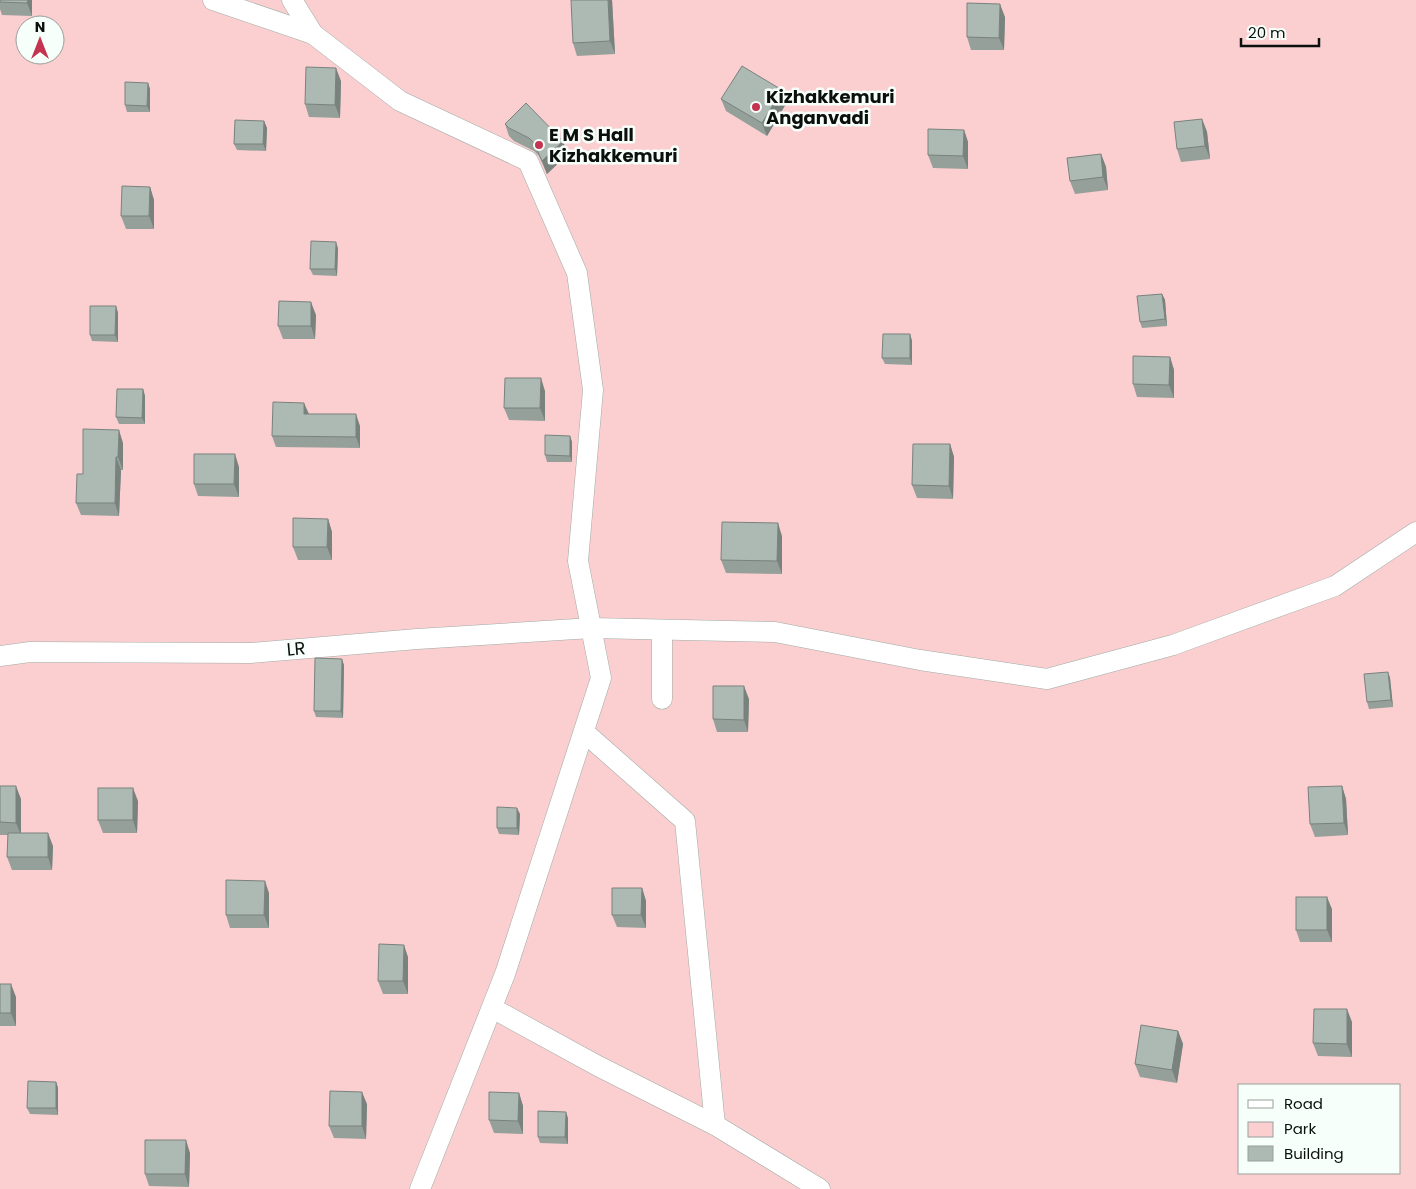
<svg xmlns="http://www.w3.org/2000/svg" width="1416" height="1189" font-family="Poppins,sans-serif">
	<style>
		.green { fill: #fbced0; fill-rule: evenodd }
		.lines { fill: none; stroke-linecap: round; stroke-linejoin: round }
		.minor-casing { stroke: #9faca5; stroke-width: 21 }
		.minor { stroke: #fff; stroke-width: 20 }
		.wall { fill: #95a09a }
		.shaded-wall { fill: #79827d }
		.building { fill: #adbab3; stroke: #79827d }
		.poi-dot { fill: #c43450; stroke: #f7fffa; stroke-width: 2 }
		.labels { text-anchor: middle; stroke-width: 5; stroke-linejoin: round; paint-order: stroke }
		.poi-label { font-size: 18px; font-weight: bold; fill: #0b100d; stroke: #f7fffa; text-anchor: start }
		.street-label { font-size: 18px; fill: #0b100d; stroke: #f7fffa }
	</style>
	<rect width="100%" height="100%" fill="#e6f3ec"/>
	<path class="green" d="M0,0H1416V1189H0ZM25,25H55V55H25ZM1240,1085H1400V1173H1240Z"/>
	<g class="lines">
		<g class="minor-casing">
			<g id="minor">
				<polyline points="213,0 313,34"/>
				<polyline points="292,0 313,34 400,101 528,161 577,273 593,390 578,561 601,678 505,974 420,1189"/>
				<polyline points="662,630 662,699"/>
				<polyline points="0,656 30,652 251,653 417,639 592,628 775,632 920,660 1047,679 1173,645 1335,586 1416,532"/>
				<polyline points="584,732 685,821 715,1125"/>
				<polyline points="492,1008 598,1066 715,1125 820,1189"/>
			</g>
		</g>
		<use href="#minor" class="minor"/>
	</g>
	<g class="wall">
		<polygon points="0,0 32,0 32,16 2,15 0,9"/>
		<polygon points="612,0 615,54 577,56 573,43"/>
		<polygon points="1005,17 1004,50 971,50 967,37"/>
		<polygon points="341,81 340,118 309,117 305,104"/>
		<polygon points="148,83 150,89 150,112 127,112 125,105"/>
		<polygon points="782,90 787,102 767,136 726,111 721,99"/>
		<polygon points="1202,119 1207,132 1210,159 1181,162 1177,149"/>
		<polygon points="264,121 267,128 266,151 237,150 234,144"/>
		<polygon points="505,124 568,154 547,174 539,156 534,151 514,141 509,136"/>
		<polygon points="964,130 968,142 968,169 933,168 928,155"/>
		<polygon points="1101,154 1106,167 1108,190 1075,194 1070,181"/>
		<polygon points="150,187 154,200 154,229 126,229 121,216"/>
		<polygon points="338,248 337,276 313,275 310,269"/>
		<polygon points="1162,294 1165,300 1167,326 1142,328 1140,322"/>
		<polygon points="116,306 118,313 118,342 92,341 90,335"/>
		<polygon points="316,315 315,339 283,339 278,326"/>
		<polygon points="910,334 912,341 912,365 885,364 882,358"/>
		<polygon points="1170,357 1174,370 1174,398 1137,397 1133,384"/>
		<polygon points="143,389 145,396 145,424 119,424 116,417"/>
		<polygon points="545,391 545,421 509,420 504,408"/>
		<polygon points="309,414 360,426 360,448 276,447 272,436"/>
		<polygon points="570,436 572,442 572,462 547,462 545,455"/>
		<polygon points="123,443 123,470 121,470 119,516 81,515 76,503 83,474"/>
		<polygon points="950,444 954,457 953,499 917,498 912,485"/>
		<polygon points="239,467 239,497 198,496 194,484"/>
		<polygon points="328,519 332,532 332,560 298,560 293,547"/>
		<polygon points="782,536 782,574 726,573 721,560"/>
		<polygon points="344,665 343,718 316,717 314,711"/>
		<polygon points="1388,672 1390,678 1393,707 1369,709 1367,702"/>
		<polygon points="749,699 748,732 717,732 713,719"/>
		<polygon points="0,786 21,799 21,833 53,846 52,870 12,870 7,857 8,835 0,835"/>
		<polygon points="1342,786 1346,799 1348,835 1315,837 1310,824"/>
		<polygon points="138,801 137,833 103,833 98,820"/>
		<polygon points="520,814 519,835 499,834 497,828"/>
		<polygon points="642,888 646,901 646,928 617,927 612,915"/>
		<polygon points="269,893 269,928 230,928 226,915"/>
		<polygon points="1332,909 1332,942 1300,942 1296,930"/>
		<polygon points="408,957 408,994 383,994 378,981"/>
		<polygon points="0,984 16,997 16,1026 0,1026"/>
		<polygon points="1352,1022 1352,1057 1318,1056 1313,1043"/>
		<polygon points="1178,1031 1183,1044 1177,1083 1140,1077 1135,1064"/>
		<polygon points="56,1082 58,1088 58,1115 30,1114 27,1108"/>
		<polygon points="519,1093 523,1106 523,1134 494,1133 489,1120"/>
		<polygon points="367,1104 366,1139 334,1138 329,1126"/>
		<polygon points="568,1118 568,1144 540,1143 538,1137"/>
		<polygon points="190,1153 189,1187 149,1186 145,1174"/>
	</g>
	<g class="shaded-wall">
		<polygon points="28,0 32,0 32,16 27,3"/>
		<polygon points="608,0 612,0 615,54 610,41"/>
		<polygon points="1000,4 1005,17 1004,50 999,38"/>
		<polygon points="336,68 341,81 340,118 335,105"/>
		<polygon points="148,83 150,89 150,112 147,106"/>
		<polygon points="782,90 787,102 767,136 762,123"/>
		<polygon points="1202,119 1207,132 1210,159 1205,146"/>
		<polygon points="264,121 267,128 266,151 263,144"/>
		<polygon points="964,130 968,142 968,169 963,156"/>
		<polygon points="563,141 568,154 547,174 542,161"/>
		<polygon points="1101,154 1106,167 1108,190 1103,177"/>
		<polygon points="150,187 154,200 154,229 149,216"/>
		<polygon points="336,242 338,248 337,276 335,269"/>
		<polygon points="1162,294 1165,300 1167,326 1165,319"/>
		<polygon points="311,302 316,315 315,339 311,326"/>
		<polygon points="116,306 118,313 118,342 115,335"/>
		<polygon points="910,334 912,341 912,365 910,358"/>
		<polygon points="1170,357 1174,370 1174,398 1169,385"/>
		<polygon points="541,378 545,391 545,421 540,408"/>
		<polygon points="143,389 145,396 145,424 142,418"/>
		<polygon points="304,403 309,414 304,414"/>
		<polygon points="356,414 360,426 360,448 356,437"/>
		<polygon points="119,430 123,443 123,470 118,457"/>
		<polygon points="570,436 572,442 572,462 570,456"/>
		<polygon points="950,444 954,457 953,499 949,486"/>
		<polygon points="235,454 239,467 239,497 234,484"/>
		<polygon points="116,457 121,470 119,516 115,503"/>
		<polygon points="328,519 332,532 332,560 327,547"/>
		<polygon points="778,523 782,536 782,574 777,561"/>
		<polygon points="342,659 344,665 343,718 341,711"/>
		<polygon points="1388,672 1390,678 1393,707 1391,700"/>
		<polygon points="744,686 749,699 748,732 744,720"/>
		<polygon points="16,786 21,799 21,835 16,823"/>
		<polygon points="1342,786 1346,799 1348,835 1344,823"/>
		<polygon points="133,788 138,801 137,833 133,820"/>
		<polygon points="517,808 520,814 519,835 517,828"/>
		<polygon points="48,833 53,846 52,870 48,857"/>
		<polygon points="265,881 269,893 269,928 264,915"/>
		<polygon points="642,888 646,901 646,928 641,915"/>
		<polygon points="1327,897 1332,909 1332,942 1327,930"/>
		<polygon points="404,945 408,957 408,994 403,981"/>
		<polygon points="11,984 16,997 16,1026 11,1013"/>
		<polygon points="1347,1009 1352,1022 1352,1057 1347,1044"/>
		<polygon points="1178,1031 1183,1044 1177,1083 1172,1070"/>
		<polygon points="56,1082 58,1088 58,1115 56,1108"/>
		<polygon points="362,1092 367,1104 366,1139 362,1126"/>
		<polygon points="519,1093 523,1106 523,1134 518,1121"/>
		<polygon points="566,1112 568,1118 568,1144 565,1137"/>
		<polygon points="186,1140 190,1153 189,1187 185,1174"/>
	</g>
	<g class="building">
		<polygon points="0,0 28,0 27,3 0,2"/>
		<polygon points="571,0 608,0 610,41 573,43"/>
		<polygon points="967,3 1000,4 999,38 967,37"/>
		<polygon points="742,66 782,90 762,123 721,99"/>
		<polygon points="306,67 336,68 335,105 305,104"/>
		<polygon points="125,82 148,83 147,106 125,105"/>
		<polygon points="526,103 563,141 542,161 534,143 529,138 509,128 505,124"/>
		<polygon points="1202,119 1205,146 1177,149 1174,122"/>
		<polygon points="235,120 264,121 263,144 234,144"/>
		<polygon points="928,129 964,130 963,156 928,155"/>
		<polygon points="1101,154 1103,177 1070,181 1067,158"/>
		<polygon points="122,186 150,187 149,216 121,216"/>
		<polygon points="311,241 336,242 335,269 310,269"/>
		<polygon points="1162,294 1165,319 1140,322 1137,296"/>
		<polygon points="279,301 311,302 311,326 278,326"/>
		<polygon points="90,306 116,306 115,335 90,335"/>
		<polygon points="883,334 910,334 910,358 882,358"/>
		<polygon points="1133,356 1170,357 1169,385 1133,384"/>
		<polygon points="505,378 541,378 540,408 504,408"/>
		<polygon points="117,389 143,389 142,418 116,417"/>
		<polygon points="273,402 304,403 304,414 356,414 356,437 272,436"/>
		<polygon points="83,429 119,430 118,457 116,457 115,503 76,503 77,474 83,474"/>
		<polygon points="545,435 570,436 570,456 545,455"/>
		<polygon points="913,444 950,444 949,486 912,485"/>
		<polygon points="194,454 235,454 234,484 194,484"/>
		<polygon points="293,518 328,519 327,547 293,547"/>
		<polygon points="722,522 778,523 777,561 721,560"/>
		<polygon points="315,658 342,659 341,711 314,711"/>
		<polygon points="1388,672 1391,700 1367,702 1364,674"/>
		<polygon points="713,686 744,686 744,720 713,719"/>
		<polygon points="0,786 16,786 16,823 0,822"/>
		<polygon points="1342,786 1344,823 1310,824 1308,787"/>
		<rect x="98" y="788" width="35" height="32"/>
		<polygon points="497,807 517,808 517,828 497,828"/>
		<polygon points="8,833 48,833 48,857 7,857"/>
		<polygon points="226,880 265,881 264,915 226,915"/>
		<polygon points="612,888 642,888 641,915 612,915"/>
		<rect x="1296" y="897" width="31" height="33"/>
		<polygon points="379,944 404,945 403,981 378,981"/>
		<rect x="0" y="984" width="11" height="29"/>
		<polygon points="1314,1009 1347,1009 1347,1044 1313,1043"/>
		<polygon points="1141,1025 1178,1031 1172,1070 1135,1064"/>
		<polygon points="28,1081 56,1082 56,1108 27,1108"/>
		<polygon points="330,1091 362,1092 362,1126 329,1126"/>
		<polygon points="489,1092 519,1093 518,1121 489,1120"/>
		<polygon points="538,1111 566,1112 565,1137 538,1137"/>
		<polygon points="145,1140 186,1140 185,1174 145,1174"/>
	</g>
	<g class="poi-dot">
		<circle cx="756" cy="107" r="5"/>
		<circle cx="539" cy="145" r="5"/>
	</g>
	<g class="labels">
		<g class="poi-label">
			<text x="766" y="103">Kizhakkemuri<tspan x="766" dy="21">Anganvadi</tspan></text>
			<text x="549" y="141">E M S Hall<tspan x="549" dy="21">Kizhakkemuri</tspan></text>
		</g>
		<g class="street-label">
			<text transform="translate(296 649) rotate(-5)" y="6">LR</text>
		</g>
	</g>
	<rect x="1238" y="1084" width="162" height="90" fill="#f7fffa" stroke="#999f9b"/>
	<rect x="1248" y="1100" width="25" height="8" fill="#ffffff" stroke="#999f9b"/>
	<text x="1284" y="1109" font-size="15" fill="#0b100d">Road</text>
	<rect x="1248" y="1122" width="25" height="15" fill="#fbced0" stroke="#999f9b"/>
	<text x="1284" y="1134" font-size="15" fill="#0b100d">Park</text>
	<rect x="1248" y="1146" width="25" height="15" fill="#adbab3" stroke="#999f9b"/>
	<text x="1284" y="1159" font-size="15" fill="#0b100d">Building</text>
	<g transform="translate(40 40)"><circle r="24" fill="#f7fffa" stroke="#999f9b"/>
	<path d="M0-4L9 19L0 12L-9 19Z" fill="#c43450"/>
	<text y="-8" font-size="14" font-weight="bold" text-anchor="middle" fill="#0b100d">N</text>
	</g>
	<path d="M1241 38v8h78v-8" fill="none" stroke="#0b100d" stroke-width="2.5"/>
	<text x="1248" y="38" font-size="15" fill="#0b100d" stroke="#f7fffa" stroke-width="4" paint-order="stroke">20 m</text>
</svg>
